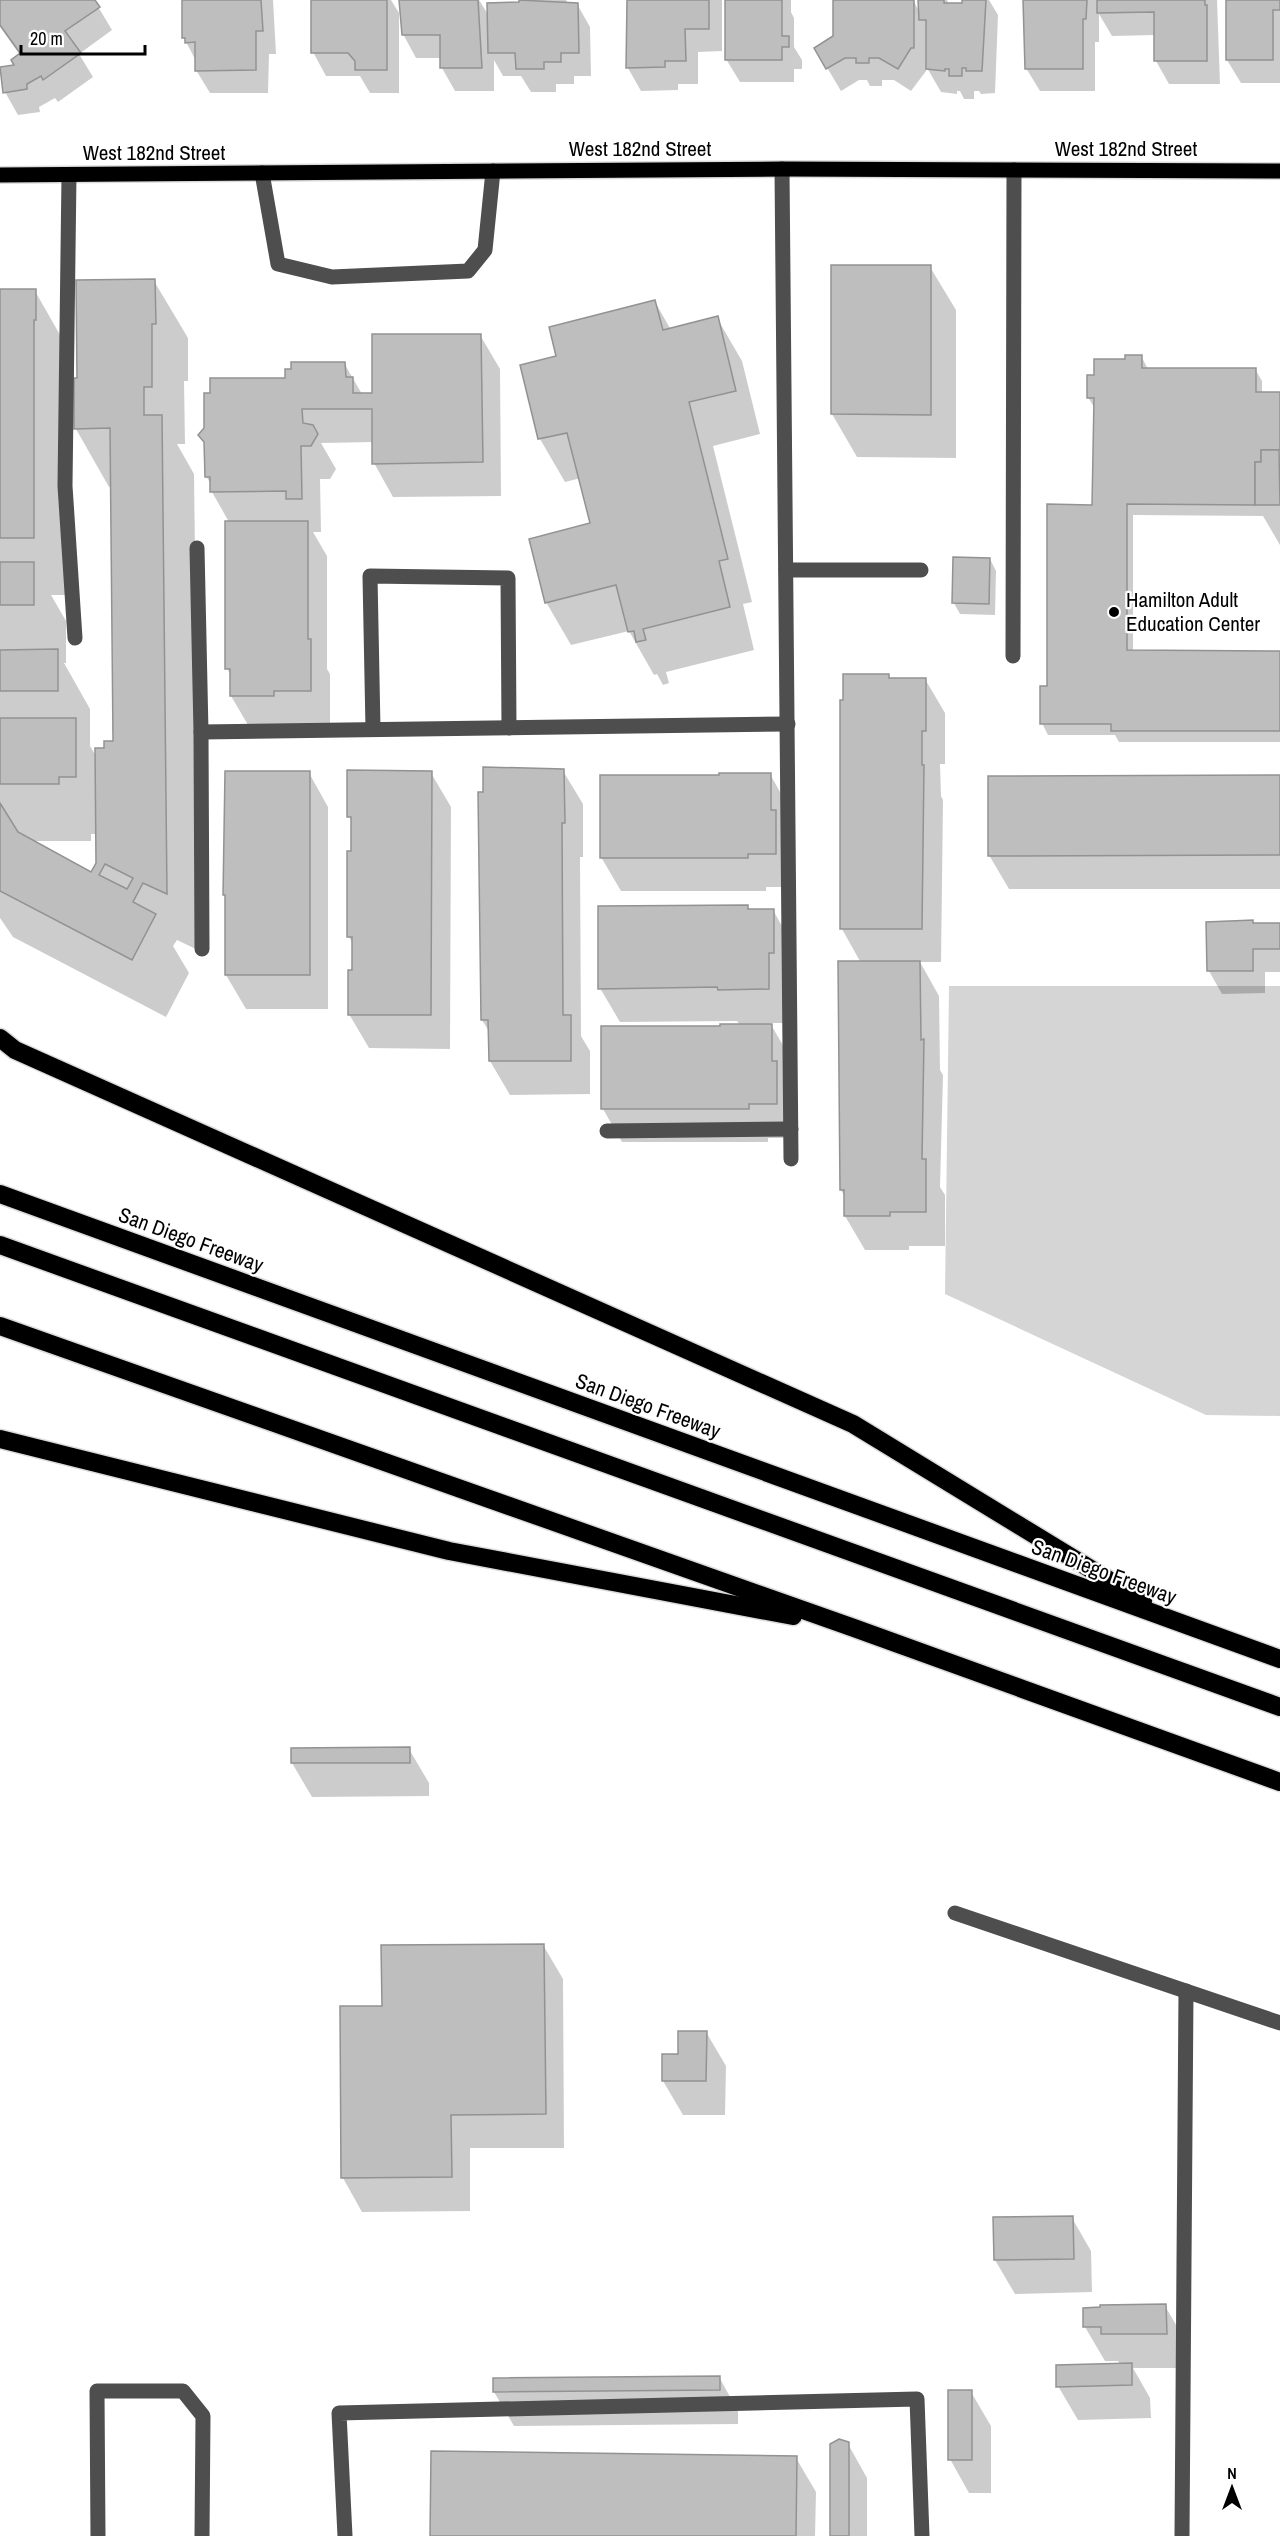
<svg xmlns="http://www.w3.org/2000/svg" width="1280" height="2536" font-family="'Archivo Narrow',sans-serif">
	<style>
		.green { fill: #d5d5d5 }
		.shadow { fill: #0003; fill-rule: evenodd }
		.building { fill: #bebebe; stroke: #929292; stroke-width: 1.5; fill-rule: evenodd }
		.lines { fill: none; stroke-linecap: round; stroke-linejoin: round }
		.major-casing { stroke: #dbdbdb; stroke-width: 18 }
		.highway-casing { stroke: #dbdbdb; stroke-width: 21 }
		.minor { stroke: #4e4e4e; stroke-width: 15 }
		.major { stroke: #000; stroke-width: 15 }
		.highway { stroke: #000; stroke-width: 18 }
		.poi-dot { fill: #000; stroke: #fff; stroke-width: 2 }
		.labels { text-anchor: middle; stroke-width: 4.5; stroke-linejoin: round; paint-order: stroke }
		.street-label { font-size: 21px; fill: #000; stroke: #fff }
		.poi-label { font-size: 21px; fill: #000; stroke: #fff; text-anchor: start }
	</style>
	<rect width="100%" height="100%" fill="#fff"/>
	<polygon class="green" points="949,986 1280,986 1280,1416 1206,1415 945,1294"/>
	<g class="shadow">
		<polygon points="0,0 94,0 112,30 79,54 93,77 58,102 55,98 39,107 40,112 18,115 5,92 20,55 0,27"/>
		<polygon points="183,0 273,0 276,54 269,54 268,93 210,93 196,70 196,61 184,38"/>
		<polygon points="313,0 391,0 399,13 399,93 370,93 360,76 326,76 313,52"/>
		<polygon points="402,0 479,0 489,16 520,3 520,0 566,0 568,4 577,4 590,27 591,76 574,76 574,84 556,84 556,92 531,92 521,76 503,76 494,60 494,91 455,91 442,68 442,58 416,58 403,34"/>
		<polygon points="629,0 722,0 722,51 698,52 698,84 678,84 678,90 641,91 628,68"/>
		<polygon points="728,0 791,0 791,12 794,18 794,47 802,60 802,69 794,69 794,82 740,82 726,59"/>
		<polygon points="835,0 913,0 920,13 920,0 947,0 949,5 964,4 964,0 989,0 998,15 995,93 981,94 979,91 974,91 974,99 964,99 960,91 957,91 957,94 941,92 926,66 926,71 911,91 894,80 882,80 882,86 870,86 867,80 859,80 841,91 816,49 835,37"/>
		<polygon points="1025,0 1217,0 1220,84 1169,84 1156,61 1155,35 1112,36 1099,14 1099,42 1095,42 1095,91 1040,91 1026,68"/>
		<polygon points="1227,0 1280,0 1280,83 1241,83 1227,60"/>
		<polygon points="930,267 956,310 956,458 857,457 832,414"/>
		<path d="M154,281L188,338V381H184L185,444H177L194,474L200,951L177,940L173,946L189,973L166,1017L13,937L0,918V291H35L68,349L66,595H51L66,621V663H64L90,709V746L96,756L114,742L112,486L109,487L76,429L78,380ZM91,834H97V864L92,874L31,841H91Z"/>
		<polygon points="655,302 671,330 717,318 742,361 760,434 713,446 752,602 743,604 754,650 666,672 669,683 663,685 657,674 654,675 629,631 571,645 546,602 592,525 581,478 565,482 540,439 522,366 558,357"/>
		<polygon points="480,335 500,369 501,496 393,497 374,463 374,442 321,443 336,469 330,479 320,479 321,532 313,532 327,556 327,669 330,674 330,724 251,730 231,696 231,676 227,668 229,522 212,492 212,486 206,476 206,446 200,436 287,379 344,363 362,394 374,394"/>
		<polygon points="1141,356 1148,369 1255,369 1262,381 1262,394 1280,394 1280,545 1263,516 1133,515 1133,652 1280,652 1280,742 1119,742 1115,735 1048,735 1042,723 1048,687 1093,506 1095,409 1088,397 1096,376 1127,360"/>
		<polygon points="990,559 996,571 995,615 960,614 954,603"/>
		<polygon points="889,676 891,679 925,679 945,713 945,764 940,764 941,796 943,800 941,962 920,962 939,996 940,1070 943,1075 940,1187 945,1195 945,1246 909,1246 909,1250 865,1250 845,1216 845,1197 841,1190 861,963 842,929"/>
		<polygon points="563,771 583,804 583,857 580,857 581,1036 590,1051 590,1094 510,1095 490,1061 490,1033 482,1020"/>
		<polygon points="309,773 328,807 328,1009 246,1009 226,975 224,816"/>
		<polygon points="431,773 451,807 450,1049 369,1048 349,1014 353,944 349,937 353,852 353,823 349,816"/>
		<polygon points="770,774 789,808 795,887 766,887 766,891 621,891 601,857"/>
		<polygon points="1280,777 1280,889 1009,889 989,855"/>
		<polygon points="747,906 750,910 773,910 792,944 788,1023 770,1023 791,1059 796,1138 768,1138 768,1142 622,1142 603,1109 722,1028 740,1025 737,1021 620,1022 600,988"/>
		<polygon points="1280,924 1280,972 1265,972 1265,993 1222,994 1209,971 1254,925"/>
		<polygon points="409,1749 429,1783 429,1796 312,1797 292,1763"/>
		<polygon points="543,1945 563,1979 564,2148 470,2148 470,2211 362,2212 343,2178 384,2008"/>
		<polygon points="706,2032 726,2066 725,2115 683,2115 663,2081 679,2056"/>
		<polygon points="1072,2218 1091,2251 1092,2292 1015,2294 995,2260"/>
		<polygon points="1165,2306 1185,2340 1185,2368 1133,2368 1150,2398 1151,2418 1078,2420 1058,2386 1120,2364 1118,2361 1105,2361 1085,2327 1084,2309"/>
		<polygon points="719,2377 738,2411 738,2424 514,2426 494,2392"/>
		<polygon points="971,2392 991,2426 991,2493 969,2493 950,2459"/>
		<polygon points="848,2444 867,2478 867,2536 831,2536"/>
		<polygon points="796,2458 816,2492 815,2536 431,2536"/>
	</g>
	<g class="building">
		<polygon points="0,0 95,0 100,7 65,31 81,53 43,80 41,76 27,84 27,89 3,93 0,67 14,65 11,60 20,53 0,25"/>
		<polygon points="182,0 261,0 263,31 256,31 256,70 195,71 195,42 185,43 185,38 182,38"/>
		<polygon points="311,0 387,0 387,70 355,70 355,61 348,53 311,53"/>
		<polygon points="478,0 482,68 440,68 440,35 402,35 399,0"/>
		<polygon points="519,0 578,3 579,53 561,53 561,62 544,62 544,69 516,69 515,53 488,53 487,3 519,2"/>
		<polygon points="627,0 709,0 709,29 685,29 686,61 665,61 665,67 626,68"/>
		<polygon points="725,0 782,0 782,36 789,36 789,47 782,47 782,60 725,60"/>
		<polygon points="833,0 914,0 914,48 911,48 898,69 879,58 869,58 869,63 856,63 856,58 845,58 826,69 814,48 833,36"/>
		<polygon points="918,0 944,0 944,3 962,3 962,0 986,0 982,71 966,71 966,68 962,68 962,76 949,76 949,69 945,69 945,71 926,69 926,20 919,20"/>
		<polygon points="1023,0 1087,0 1086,19 1083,19 1083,69 1025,69"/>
		<polygon points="1097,0 1205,0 1205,5 1207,5 1207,61 1154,61 1154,12 1097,13"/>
		<polygon points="1226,0 1280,0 1280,10 1273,10 1273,60 1226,60"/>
		<polygon points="831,265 931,265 931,415 831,414"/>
		<path d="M155,279L156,324H152V387H144V415H162L167,894L143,883L133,902L156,914L132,960L0,891V803L18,832L91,872L96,863L95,748H104V741H113L110,428L74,429V378H77L76,280ZM105,864L133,878L127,889L99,875Z"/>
		<polygon points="0,289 36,289 36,320 34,320 34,538 0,538"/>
		<polygon points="655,300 663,330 718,316 736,391 689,402 728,559 719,561 730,607 643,629 646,640 636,642 634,631 628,632 616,585 545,603 529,539 590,523 567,433 538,439 520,365 556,356 549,327"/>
		<polygon points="372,334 481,334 483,462 372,464 372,409 302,409 303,423 313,425 318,434 311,446 301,446 302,499 286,499 286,491 210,492 210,477 205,477 204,442 198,435 204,428 204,393 210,393 210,378 285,378 285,369 291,369 291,362 345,362 346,377 353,377 353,393 372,393"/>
		<polygon points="1125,355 1142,355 1142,368 1256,368 1256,392 1280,392 1280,450 1261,450 1261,462 1255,462 1255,505 1127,504 1127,650 1280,651 1280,731 1111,731 1111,724 1040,724 1040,686 1047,686 1047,504 1092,505 1094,398 1087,398 1087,375 1094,375 1094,359 1125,359"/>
		<polygon points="1261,450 1279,450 1280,505 1255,505 1255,462 1261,462"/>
		<polygon points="225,521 308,521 308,639 311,639 311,691 274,691 274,696 230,696 230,669 225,669"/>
		<polygon points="953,557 990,558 989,604 952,603"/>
		<rect x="0" y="562" width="34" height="43"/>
		<polygon points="58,649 58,691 0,691 0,650"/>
		<polygon points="843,674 889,674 889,678 926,678 926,731 922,731 922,765 924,765 922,929 840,929 840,700 843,700"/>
		<polygon points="0,718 76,718 76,777 59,777 59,784 0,784"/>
		<polygon points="483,767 564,769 565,823 562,823 563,1015 571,1015 571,1061 489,1061 488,1020 481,1020 478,792 483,792"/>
		<polygon points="347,770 432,771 431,1015 348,1015 348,970 352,970 352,937 347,937 347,851 351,851 351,817 347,817"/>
		<polygon points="225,771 310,771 310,975 225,975 225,895 223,895"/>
		<polygon points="719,773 771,773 771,810 776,810 776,854 748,854 748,858 600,858 600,775 719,775"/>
		<polygon points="1280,775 1280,855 988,856 988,776"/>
		<polygon points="748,905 748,909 774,909 774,953 769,953 769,989 718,990 717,987 598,989 598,906"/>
		<polygon points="1253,920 1253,923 1280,923 1280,949 1253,949 1253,971 1207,971 1206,922"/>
		<polygon points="838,961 920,961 921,1040 924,1039 922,1159 926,1159 926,1212 890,1212 890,1216 844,1216 844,1190 840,1190"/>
		<polygon points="720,1024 772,1024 772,1061 777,1061 777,1104 749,1104 749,1109 601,1109 601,1026 720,1026"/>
		<polygon points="410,1747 410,1763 291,1763 291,1748"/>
		<polygon points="544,1944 546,2114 451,2115 452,2177 341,2178 340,2006 382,2006 381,1945"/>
		<polygon points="678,2031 707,2031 706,2081 662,2081 662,2054 678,2054"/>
		<polygon points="1073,2216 1074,2259 994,2260 993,2217"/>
		<polygon points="1166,2304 1167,2334 1101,2334 1101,2327 1083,2327 1083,2308 1100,2307 1100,2305"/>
		<polygon points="1132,2363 1132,2385 1056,2387 1056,2365"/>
		<polygon points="720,2376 720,2390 493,2392 493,2378"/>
		<rect x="948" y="2390" width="24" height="70"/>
		<polygon points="839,2439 849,2442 849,2536 830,2536 830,2444"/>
		<polygon points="431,2451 797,2456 796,2536 430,2536"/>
	</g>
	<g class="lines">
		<g class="major-casing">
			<polyline id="major" points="0,175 782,169 1280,171"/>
		</g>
		<g class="highway-casing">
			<g id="highway">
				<polyline points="0,1038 15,1050 853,1424 1143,1601"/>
				<polyline points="0,1194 1280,1659"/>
				<polyline points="0,1245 1280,1707"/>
				<polyline points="0,1326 854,1628 1280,1782"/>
				<polyline points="0,1439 449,1551 793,1616"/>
			</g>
		</g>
		<g class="minor">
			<polyline points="782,169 791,1159"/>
			<polyline points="262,173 278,264 332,277 468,271 485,250 493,171"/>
			<polyline points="69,175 65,486 75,638"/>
			<polyline points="197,548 201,732 788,724"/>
			<polyline points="786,570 921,570"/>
			<polyline points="1013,656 1014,170"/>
			<polyline points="373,729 370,576 508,578 509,728"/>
			<polyline points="201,732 202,949"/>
			<polyline points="607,1131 791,1129"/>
			<polyline points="955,1913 1280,2023"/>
			<polyline points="98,2536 97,2391 183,2391 203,2416 202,2536"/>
			<polyline points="345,2536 339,2413 917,2399 922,2536"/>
			<polyline points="1182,2536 1186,1991"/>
		</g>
		<use href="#major" class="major"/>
		<use href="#highway" class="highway"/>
	</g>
	<circle class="poi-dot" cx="1114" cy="612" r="6"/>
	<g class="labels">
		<g class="street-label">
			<text x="640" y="156">West 182nd Street</text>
			<text x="1126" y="156">West 182nd Street</text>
			<text x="154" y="160">West 182nd Street</text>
			<text transform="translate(191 1240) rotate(20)" y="7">San Diego Freeway</text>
			<text transform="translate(648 1406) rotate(20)" y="7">San Diego Freeway</text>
			<text transform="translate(1104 1572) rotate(20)" y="7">San Diego Freeway</text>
		</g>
		<g class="poi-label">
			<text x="1126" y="607">Hamilton Adult<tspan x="1126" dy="24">Education Center</tspan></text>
		</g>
	</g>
	<g transform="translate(1232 2488)" stroke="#ffffff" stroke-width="4.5" paint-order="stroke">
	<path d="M0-4.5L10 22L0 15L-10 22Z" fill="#000000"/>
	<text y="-9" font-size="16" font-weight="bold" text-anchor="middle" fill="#000000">N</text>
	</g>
	<path d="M21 45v9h124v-9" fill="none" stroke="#000000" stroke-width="3"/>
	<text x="30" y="45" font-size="18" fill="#000000" stroke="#ffffff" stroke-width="4.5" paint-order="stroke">20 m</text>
</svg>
